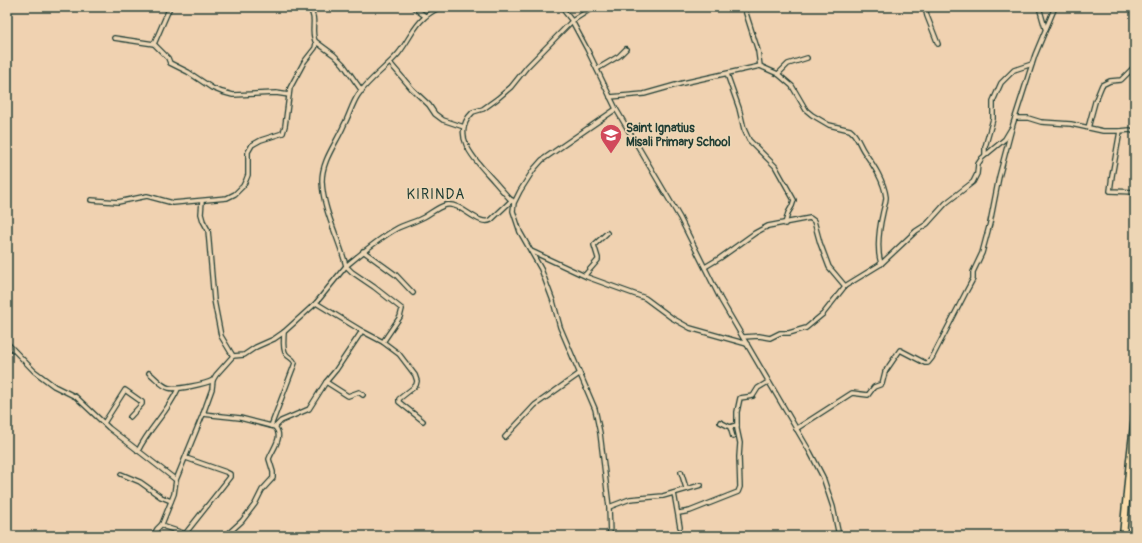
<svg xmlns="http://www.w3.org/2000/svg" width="1142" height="543" font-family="Pangolin,sans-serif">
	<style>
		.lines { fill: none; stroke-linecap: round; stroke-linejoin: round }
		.street-casing { stroke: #1f3d34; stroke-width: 6 }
		.primary-casing { stroke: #1f3d34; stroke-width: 9 }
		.street { stroke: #edd6b5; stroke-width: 3.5 }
		.primary { stroke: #fbdcab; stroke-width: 6 }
		.labels { text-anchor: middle; stroke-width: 3.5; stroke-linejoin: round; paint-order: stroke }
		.poi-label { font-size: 12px; font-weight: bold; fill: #1f3d34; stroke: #edd6b5; text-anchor: start }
		.quarter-label { font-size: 14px; letter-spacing: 1px; fill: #1f3d34; stroke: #edd6b5 }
	</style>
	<rect width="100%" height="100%" fill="#f0d2b1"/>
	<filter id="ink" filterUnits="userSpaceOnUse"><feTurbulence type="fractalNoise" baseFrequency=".025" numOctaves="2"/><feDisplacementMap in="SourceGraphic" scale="8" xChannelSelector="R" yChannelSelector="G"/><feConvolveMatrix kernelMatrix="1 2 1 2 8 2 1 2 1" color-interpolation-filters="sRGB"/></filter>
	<g filter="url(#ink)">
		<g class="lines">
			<g class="street-casing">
				<g id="street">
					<path d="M309,7C318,21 310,27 315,41L334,55L343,64L362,91"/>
					<polyline points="413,7 425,16"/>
					<polyline points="561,7 572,21 587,49 616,109 680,218 721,300 810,452 823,477 833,507 839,536"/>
					<polyline points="744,7 758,51 760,66"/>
					<polyline points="925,7 927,16 938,44"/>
					<polyline points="1039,7 1045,28"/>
					<polyline points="114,38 154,44 168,58 170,63 188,72 212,88 222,92 233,95 276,93 289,95"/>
					<polyline points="154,44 170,7"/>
					<polyline points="390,63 412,89 429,105 435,114 443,120 464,127"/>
					<polyline points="597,69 619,56 626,49"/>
					<polyline points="727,74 739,108 744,129 749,140 775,166 794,200 792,206 788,213 785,224"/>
					<polyline points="778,74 788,64 807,58"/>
					<path d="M610,97L644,94L683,83L760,66L778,74L792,86L806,110L812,115L829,125L850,130C858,136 859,145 865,153C874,166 884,181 886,197C886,202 884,207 883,212C879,229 876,247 881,264"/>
					<polyline points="1015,118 1028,118 1041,122 1071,124 1103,131 1120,131 1112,176 1110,191 1135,192"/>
					<polyline points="1088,128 1095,102 1102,85 1110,81 1121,80 1135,66"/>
					<polyline points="1120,131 1130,130 1135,132"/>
					<polyline points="985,155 985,147 993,119 993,101 1001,83 1014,70 1032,64"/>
					<polyline points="91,200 118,202 147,196 173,203 227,198 235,194 243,186 246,180 248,175 248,152 252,145 261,140 283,133 285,126 290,88 304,62 315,48 316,43"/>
					<polyline points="202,201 201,214 203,221 208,230 214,300 221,336 233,356"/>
					<path d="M513,202C506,195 500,188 494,181C478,163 448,136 473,112L483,109L497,99L511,87L527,67L572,21L594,7"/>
					<polyline points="363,251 396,275 413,293"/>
					<polyline points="531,251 587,277 645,298 672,318 690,328 747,344"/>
					<polyline points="705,267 720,258 755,233 768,226 810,218 814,221 820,243 829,267 845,286"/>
					<polyline points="585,275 598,260 598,258 594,245 607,233"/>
					<polyline points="316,303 362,331 383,342 399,354 415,375 417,381 416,385 413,388 399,399 399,402 423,421"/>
					<polyline points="743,337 759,336 770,338 780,333 789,333 806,328 823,314 845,286 881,264 916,231 927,224 946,203 973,182 977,174 978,164 982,158 1005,139 1011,129"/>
					<path d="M383,342L400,317L402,309L374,287L352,272L346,266C362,253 378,239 396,229C405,224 415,222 424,217C431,213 438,207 446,205C462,202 478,227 491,220L512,200"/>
					<path d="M7,343L34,371L54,386L76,397L109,428L176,480L203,414L212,389L213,380L216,375L233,356L244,355L256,347L274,339L284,332L316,303L346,266C339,238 323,211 322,181C322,160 336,144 344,125C349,116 352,104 358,95C369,79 386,68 398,54C408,42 413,27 425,17C429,13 435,10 440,7"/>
					<path d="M149,373C155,377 161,386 169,388C177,390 206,384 213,380"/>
					<polyline points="326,382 348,396 359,392 363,395"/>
					<path d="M203,414L240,418L275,427C284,437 273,448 269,459L273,472V478L262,490L255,504L242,521L230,532L223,536"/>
					<polyline points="720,422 730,427 737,425"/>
					<polyline points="104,423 125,390 142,402 142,404 130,417"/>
					<path d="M271,426L295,363C293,358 289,358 286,354C282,349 284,338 284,332"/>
					<polyline points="275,427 281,421 309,409 326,382 336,370 362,331"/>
					<polyline points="730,427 733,437"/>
					<polyline points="796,429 852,393 868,395 874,387 882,384 885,372 900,350 925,363 928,363 932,358 966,292 973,279 973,272 982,253 990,223 999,177 1013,124 1035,55 1055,7"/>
					<polyline points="505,437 535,405 579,374"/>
					<path d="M138,451C149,428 168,412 178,389"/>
					<polyline points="681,472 686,488"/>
					<polyline points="121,474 140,482 161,497 171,501"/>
					<polyline points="176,480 174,494 162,524 165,527 192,536"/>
					<polyline points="674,493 680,527"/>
					<polyline points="609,507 630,499 663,496 701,485"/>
					<polyline points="679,513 690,511 738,492 740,487 739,457 740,443 737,429 737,412 740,398 753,396 758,388 768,382"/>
					<polyline points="185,534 230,477 230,474 226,472 186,458"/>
					<polyline points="153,536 157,529 162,524"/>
					<polyline points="610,536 609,507 600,433 595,409 560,327 553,301 541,269 520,232 513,211 514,203 520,191 534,169 542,160 616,109"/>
				</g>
			</g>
			<g class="primary-casing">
				<polyline id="primary" points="1123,536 1130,460 1135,416"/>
			</g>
			<use href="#street" class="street"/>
			<use href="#primary" class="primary"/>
		</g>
	</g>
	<defs>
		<g id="school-pin" transform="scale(1.15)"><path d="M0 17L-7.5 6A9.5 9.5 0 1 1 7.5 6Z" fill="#d1495b" stroke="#edd6b5"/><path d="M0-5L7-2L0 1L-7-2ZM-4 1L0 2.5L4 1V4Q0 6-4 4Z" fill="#fff"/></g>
	</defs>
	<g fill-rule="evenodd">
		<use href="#school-pin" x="611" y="135"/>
	</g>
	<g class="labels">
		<g class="poi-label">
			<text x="626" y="132">Saint Ignatius<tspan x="626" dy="14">Misali Primary School</tspan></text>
		</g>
		<g class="quarter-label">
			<text x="436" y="199">KIRINDA</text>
		</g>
	</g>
	<rect width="1142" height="543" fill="none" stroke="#edd6b5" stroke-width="24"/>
	<rect x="12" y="12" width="1118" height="519" fill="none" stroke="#1f3d34" stroke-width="1.5" filter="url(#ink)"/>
</svg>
